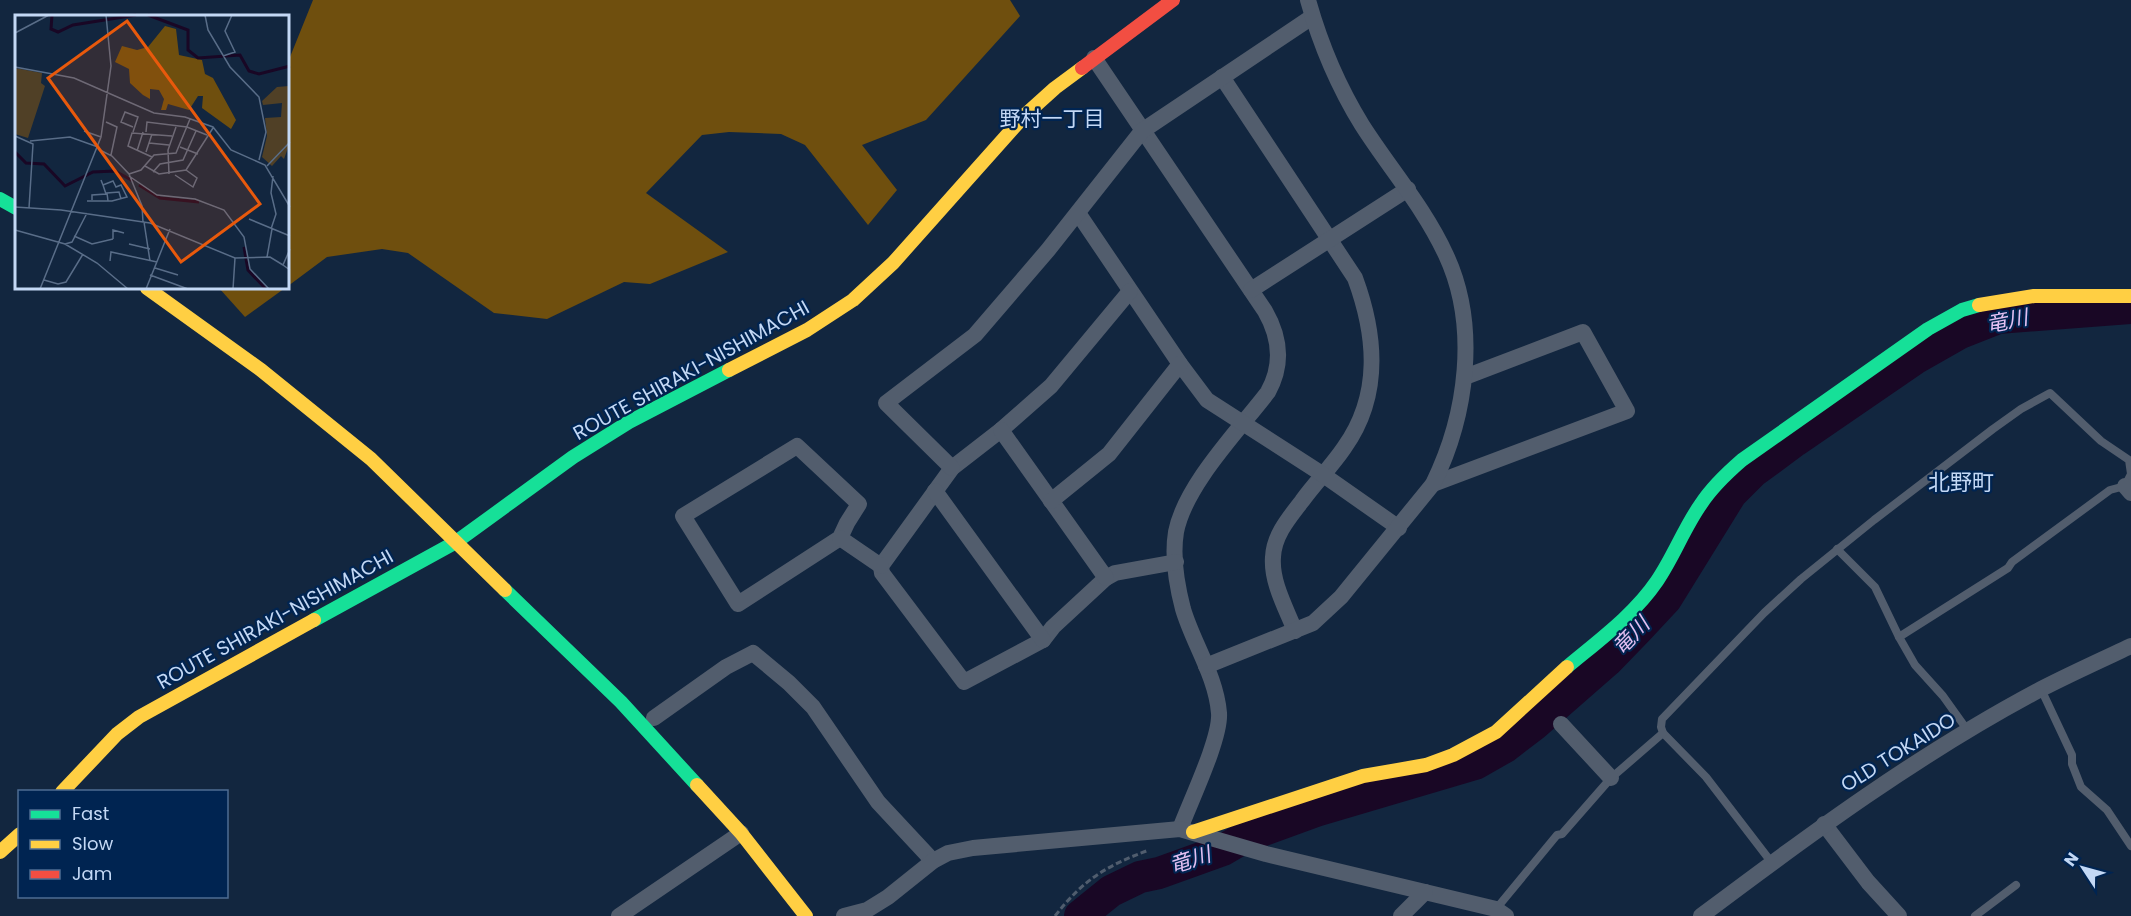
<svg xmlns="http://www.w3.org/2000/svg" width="2131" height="916" font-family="Poppins,'Noto Sans JP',sans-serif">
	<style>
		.forest { fill: #6f4f0e }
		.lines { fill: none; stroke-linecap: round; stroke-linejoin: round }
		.river { stroke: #190725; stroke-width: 32 }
		.path { stroke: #505d6e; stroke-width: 3; stroke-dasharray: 6 3; stroke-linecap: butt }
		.lane { stroke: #525d6d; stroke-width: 8 }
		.street { stroke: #525d6d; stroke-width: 16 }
		.fast { stroke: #16e098; stroke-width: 14 }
		.slow { stroke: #ffcf43; stroke-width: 14 }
		.jam { stroke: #f24e42; stroke-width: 14 }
		.labels { text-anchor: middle; stroke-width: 4.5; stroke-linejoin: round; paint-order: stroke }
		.street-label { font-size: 20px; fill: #c3d8f5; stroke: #002451 }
		.neighbourhood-label { font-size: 21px; fill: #c3d8f5; stroke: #002451 }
		.water-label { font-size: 21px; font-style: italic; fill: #e3c0f2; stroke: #002451 }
		.quarter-label { font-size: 22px; fill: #c3d8f5; stroke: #002451 }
		.inset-river { fill: none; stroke: #190725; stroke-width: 3 }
		.inset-road { fill: none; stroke: #596d88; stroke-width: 1.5 }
		.view { fill: #e8590c; fill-opacity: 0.15; stroke: #e8590c; stroke-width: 3 }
		.inset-edge { fill: none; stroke: #c3d8f5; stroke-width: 3 }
	</style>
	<rect width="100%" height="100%" fill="#12263f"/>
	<g class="forest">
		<polygon points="313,0 1010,0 1020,16 926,120 862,145 897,190 868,225 805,145 781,134 729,132 702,135 646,193 728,252 650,284 624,282 547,319 494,313 408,253 382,249 327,257 288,286 288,62"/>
		<polygon points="219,288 285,288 245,317"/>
	</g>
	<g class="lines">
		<polyline class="river" points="1080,916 1111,891 1140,877 1159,873 1223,850 1247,836 1316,811 1475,764 1505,747 1535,724 1607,661 1638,629 1666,599 1731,494 1753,472 1795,441 1916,358 1960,333 1998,318 2131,308"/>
		<path class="path" d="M1055,916C1084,879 1106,866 1149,850"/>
		<g class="lane">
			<polyline points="1837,549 1875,587 1899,637 1915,665 1943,696 1968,731"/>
			<polyline points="2041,689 2072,755 2072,764 2081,787 2107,810 2131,846"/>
			<polyline points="1663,733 1706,777 1772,863"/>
			<polyline points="1496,909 1557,835 1562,834 1611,778 1663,733 1661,727 1662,719 1764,613 1801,579 1874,520 1993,429 2021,409 2050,393 2101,441 2129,460 2131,474 2125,486 2110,490 2012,562 2008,568 1899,637"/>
			<polyline points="1975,916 2016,885"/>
		</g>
		<g class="street">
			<path d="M1094,58L1265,311C1280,337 1283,365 1268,392C1239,430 1185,485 1176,532C1172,556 1177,586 1183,609C1193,643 1216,676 1219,713C1221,738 1190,802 1180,829"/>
			<path d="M1222,77L1355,278C1376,335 1382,395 1344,448C1331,467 1315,483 1302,501C1289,518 1274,535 1273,557C1271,582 1286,608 1295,631"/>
			<polyline points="1078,213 1180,364 1207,400 1322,474 1399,528"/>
			<polyline points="1251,290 1408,189"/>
			<polyline points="1130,291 1051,386 1001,430 952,468 881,566 882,573 964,682 1043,640 1053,627 1106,578 1115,573 1176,562"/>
			<polyline points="1001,430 1106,578"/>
			<polygon points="797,446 859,504 847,523 840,538 738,604 683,516"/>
			<polyline points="952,468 886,403 975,335 1048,250 1142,131 1312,17"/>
			<polyline points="1433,484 1627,411 1583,332 1465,377"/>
			<polyline points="2125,486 2131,493"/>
			<polyline points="935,491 1043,640"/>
			<polyline points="1051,501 1109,454 1180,364"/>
			<polyline points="840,538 881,566"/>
			<path d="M1206,666L1313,623L1341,597L1433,484C1467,415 1479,326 1446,255C1424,207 1390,169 1362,125C1338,86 1320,43 1308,0"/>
			<polyline points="654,718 726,667 753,653 789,683 813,707 878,802 933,861"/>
			<polyline points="1561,724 1611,778"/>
			<polyline points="1824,824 1868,882 1899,916"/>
			<polyline points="619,916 741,833"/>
			<polyline points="844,916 867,910 888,897 933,861 948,853 973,848 1180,829 1266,854 1496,909 1506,916"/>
			<polyline points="1401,916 1425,892"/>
			<path d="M1701,916C1810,834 1920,753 2041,689C2070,674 2101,660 2131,646"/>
		</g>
		<g class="fast">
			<polyline points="0,199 16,208"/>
			<polyline points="505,590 621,702 697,785"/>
			<polyline points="314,620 456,542 573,457 629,422 729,370"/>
			<path d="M1567,667C1598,641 1634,615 1657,581C1674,556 1684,528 1701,504C1712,487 1727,473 1742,460L1928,329L1962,310L1979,305"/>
		</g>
		<g class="slow">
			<polyline points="147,288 261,370 371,459 505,590"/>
			<polyline points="1979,305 2034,296 2131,296"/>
			<polyline points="729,370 807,330 853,300 893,263 1025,115 1055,88 1082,68"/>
			<polyline points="697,785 741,833 806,916"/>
			<polyline points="62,792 117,734 139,717 314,620"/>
			<polyline points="1193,832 1363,776 1426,765 1453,755 1496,732 1567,667"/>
			<polyline points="0,852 20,834"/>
		</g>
		<polyline class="jam" points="1082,68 1173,0"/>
	</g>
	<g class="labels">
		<g class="street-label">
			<text transform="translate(691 370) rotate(-29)" y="7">ROUTE SHIRAKI-NISHIMACHI</text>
			<text transform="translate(275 619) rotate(-29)" y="7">ROUTE SHIRAKI-NISHIMACHI</text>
			<text transform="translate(1898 752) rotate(-32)" y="7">OLD TOKAIDO</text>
		</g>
		<g class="neighbourhood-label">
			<text x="1052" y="126">野村一丁目</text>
		</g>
		<g class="water-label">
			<text transform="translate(2007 321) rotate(-11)" y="7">竜川</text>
			<text transform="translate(1631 636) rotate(-46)" y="7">竜川</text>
			<text transform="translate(1190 860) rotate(-18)" y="7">竜川</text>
		</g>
		<g class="quarter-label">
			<text x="1961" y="490">北野町</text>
		</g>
	</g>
	<g transform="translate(15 15)">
		<rect width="274" height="274" fill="#12263f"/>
		<path d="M0,53L27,58L26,68L30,71L13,123L0,119ZM274,71V130L269,144L266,141L257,151L247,142L252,121L250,103L266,102L267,88L248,90L247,86L262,72Z" fill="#504026"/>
		<path d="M150,11L161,14L164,40L187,45L190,59L198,63L221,105L216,114L187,93L188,81H183L174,95L153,89L151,95H146L149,84L144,75L135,74V84L128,80L115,68L114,54L100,47L107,31L122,35L133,32Z" fill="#6f4f0e"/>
		<path class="inset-river" d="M37,0L36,14L43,17L58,10L121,0M133,0L173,15V35L183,43L225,40L234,56L244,59L275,51M0,137L11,148L29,149L50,171L78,157L100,156L118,166M124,170L145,183L184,187M229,232L233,255L251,274"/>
		<path class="inset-road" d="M190,0L193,15L215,52L244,82L251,117L244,145M0,18L34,0M208,41L220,37L210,16L217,0M0,52L59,63L139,98L170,102L198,112L216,135L250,150L275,192M91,107L102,112L96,140M118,112L106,107L110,97L123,102L118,117M69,116L86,122M131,117L132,107L172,112L192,120M0,121L18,129L14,193M15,126L55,122L83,132M134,128L154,130M165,132L183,139M83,134L97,141L114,159L127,191L128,207M122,136L128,117M131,137L137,119M137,142L113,131L117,118L157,121M130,151L144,159L171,155L198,113M252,151L275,127M138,157L145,149L168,145L181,116M114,159L126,155L139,140L161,138L175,104M154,159L153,135L161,112M160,160L178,172L182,163L171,155M114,161L142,180L180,184L209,195L229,222L235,254L254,274M77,185V180L91,179L88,170M72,186H97L112,182L106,170L101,172L98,166L88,170L86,165M93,186L92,178L104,177L106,184M0,192L46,195L135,208L220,243L255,242L268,250M234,204L275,221M129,207L135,246M256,214L261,199L256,178L258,161M0,215L50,229L82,248L113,274M59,221L77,229L98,224M98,224V215L109,218M50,229L57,227L72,198M114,229L135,234M275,234L268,250L275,255M252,242L257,214M95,246L96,237L142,247M140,253L163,260M135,260L173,274M29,265L43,269L51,267L68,239M25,274L86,122L96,51L91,0M131,274L155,214M218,274L220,243"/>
		<path class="view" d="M112,6L245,189L166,247L33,63Z"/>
		<rect width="274" height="274" class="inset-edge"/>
	</g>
	<rect x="18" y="790" width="210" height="108" fill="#002451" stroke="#4e6c93" stroke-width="1.5"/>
	<rect x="30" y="810" width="30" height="9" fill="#16e098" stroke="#4e6c93" stroke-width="1.5"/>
	<text x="72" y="820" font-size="18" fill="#c3d8f5">Fast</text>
	<rect x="30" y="840" width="30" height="9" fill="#ffcf43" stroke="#4e6c93" stroke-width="1.5"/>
	<text x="72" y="850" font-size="18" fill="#c3d8f5">Slow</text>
	<rect x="30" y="870" width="30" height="9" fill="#f24e42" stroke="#4e6c93" stroke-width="1.5"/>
	<text x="72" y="880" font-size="18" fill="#c3d8f5">Jam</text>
	<g transform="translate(2083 868) rotate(306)" stroke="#002451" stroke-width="4.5" paint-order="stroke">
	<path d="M0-4.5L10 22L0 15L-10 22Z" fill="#c3d8f5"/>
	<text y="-9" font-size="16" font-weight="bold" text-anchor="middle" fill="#c3d8f5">N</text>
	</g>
</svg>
